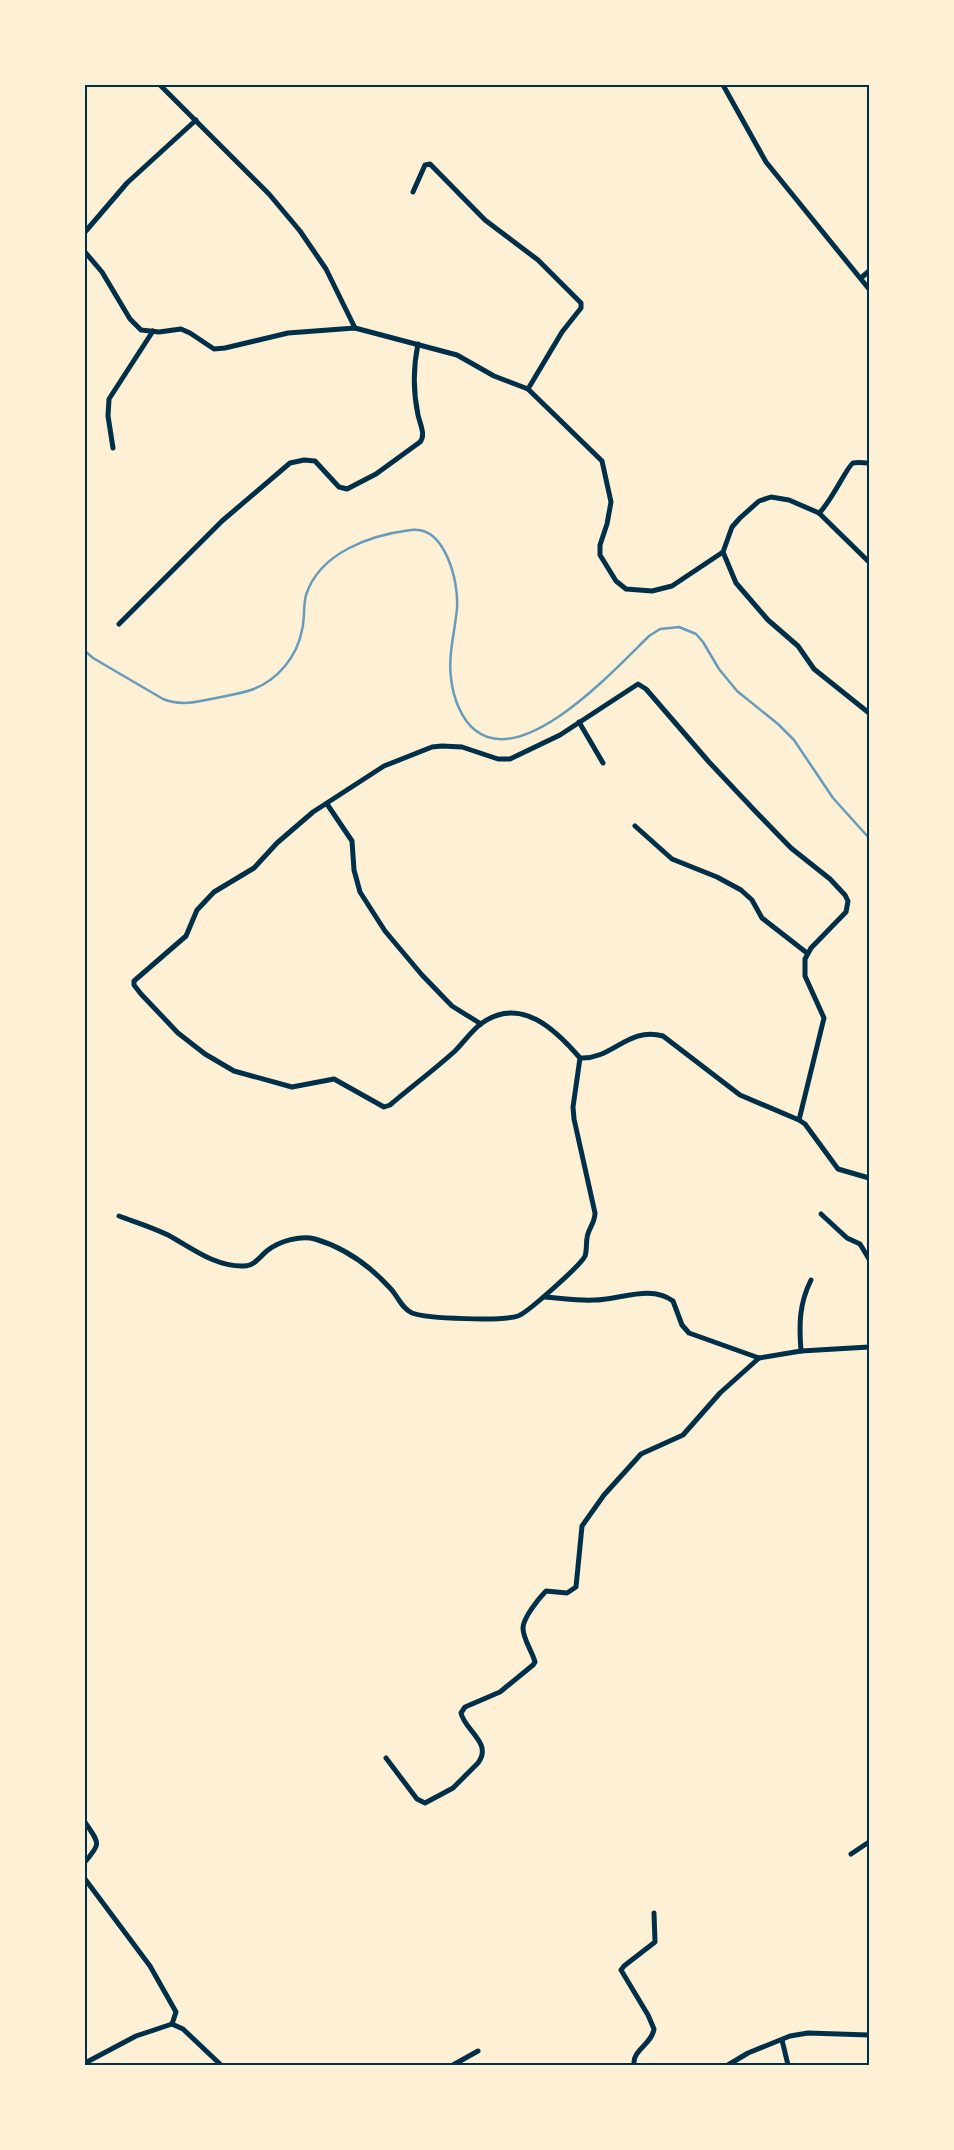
<svg xmlns="http://www.w3.org/2000/svg" width="954" height="2150" font-family="'Archivo Narrow',sans-serif">
	<style>
		.lines { fill: none; stroke-linecap: round; stroke-linejoin: round }
		.stream { stroke: #669bbc; stroke-width: 2.5 }
		.minor { stroke: #003049; stroke-width: 5 }
		.neatline { fill: none; stroke: #003049; stroke-width: 2 }
	</style>
	<rect width="100%" height="100%" fill="#fdf0d5"/>
	<g class="lines">
		<path class="stream" d="M85,651L93,658L163,699C183,707 201,701 221,697C231,695 242,693 251,690C277,681 297,657 302,630C305,619 303,606 306,595C320,552 371,535 411,530C445,525 459,582 457,608C455,632 448,654 451,678C453,697 461,719 475,730C524,770 616,668 649,636L660,629L679,627L696,634L703,642L719,669L737,691L778,724L794,740L833,798L869,838"/>
		<g class="minor">
			<polyline points="160,85 269,194 300,231 326,269 355,328"/>
			<polyline points="723,85 766,162 869,289"/>
			<polyline points="413,192 425,165 430,164 485,220 538,260 581,303 581,308 562,332 528,389"/>
			<polyline points="85,232 127,183 196,120"/>
			<polyline points="85,252 102,272 130,319 141,330 159,332 181,329 190,333 214,349 225,348 288,333 355,328 457,355 494,376 528,389 602,461 611,502 607,524 600,545 600,555 616,581 626,589 652,591 672,586 723,552 732,527 740,518 759,501 771,497 789,500 819,513 869,562"/>
			<polyline points="861,278 869,271"/>
			<polyline points="113,448 108,416 109,399 153,331"/>
			<path d="M819,513C830,504 848,465 853,463C857,462 864,463 869,463"/>
			<polyline points="723,552 736,583 768,620 798,646 814,669 869,713"/>
			<path d="M119,624L222,521L290,463L304,460L315,461L339,487L347,489L376,474L420,442C426,435 420,424 418,415C413,391 413,368 418,344"/>
			<polyline points="579,722 603,763"/>
			<polyline points="327,804 352,841 354,870 360,892 385,931 422,975 452,1006 481,1024"/>
			<polyline points="635,826 672,859 717,877 741,890 752,900 762,918 807,953"/>
			<path d="M799,1120L824,1018L805,976V959L811,948L846,912L848,901L845,895L830,879L791,848L757,813L709,762L646,689L638,684L560,735L510,759H498L462,747L442,746L432,747L384,766L313,812L277,843L254,868L214,892L197,910L186,936L134,981V985L141,994L178,1033L205,1054L234,1071L292,1087L334,1079L384,1107L390,1105C411,1087 434,1070 455,1051C464,1042 472,1030 482,1023C521,996 555,1029 580,1058C612,1060 628,1026 663,1036L740,1095L799,1120L805,1124L838,1169L869,1178"/>
			<polyline points="821,1214 847,1238 860,1244 869,1259"/>
			<path d="M119,1216C135,1222 152,1227 168,1235C192,1248 215,1267 244,1266C255,1266 260,1256 268,1250C280,1241 301,1235 315,1239C346,1248 369,1265 390,1288C398,1296 401,1308 412,1313C427,1319 503,1321 518,1316C527,1313 581,1265 585,1256C587,1251 586,1243 587,1238C588,1229 595,1223 595,1213L574,1119L573,1107L580,1058"/>
			<path d="M544,1297C561,1298 578,1301 594,1300C619,1300 651,1284 673,1301L682,1325L689,1333L759,1358L801,1351L869,1347"/>
			<path d="M801,1351C799,1325 799,1304 811,1280"/>
			<path d="M386,1758L417,1799L425,1803L453,1788L478,1763C493,1743 465,1731 461,1713L465,1707L500,1692L533,1665L535,1662C532,1651 523,1639 523,1628C523,1618 539,1598 546,1591L567,1593L576,1587L582,1526L604,1495L641,1454L683,1435L720,1393L759,1358"/>
			<path d="M85,1822C99,1844 102,1842 85,1862"/>
			<polyline points="851,1854 869,1842"/>
			<polyline points="85,1879 150,1966 176,2012 172,2024"/>
			<polyline points="782,2040 788,2065"/>
			<polyline points="85,2063 136,2036 172,2024 183,2029 221,2065"/>
			<polyline points="453,2065 478,2051"/>
			<path d="M634,2065C632,2050 652,2044 654,2029L648,2015L621,1970L624,1966L655,1942L654,1913"/>
			<polyline points="728,2065 748,2053 790,2036 808,2033 869,2035"/>
		</g>
	</g>
	<rect width="954" height="2150" fill="none" stroke="#fdf0d5" stroke-width="172"/>
	<rect x="86" y="86" width="782" height="1978" class="neatline"/>
</svg>
